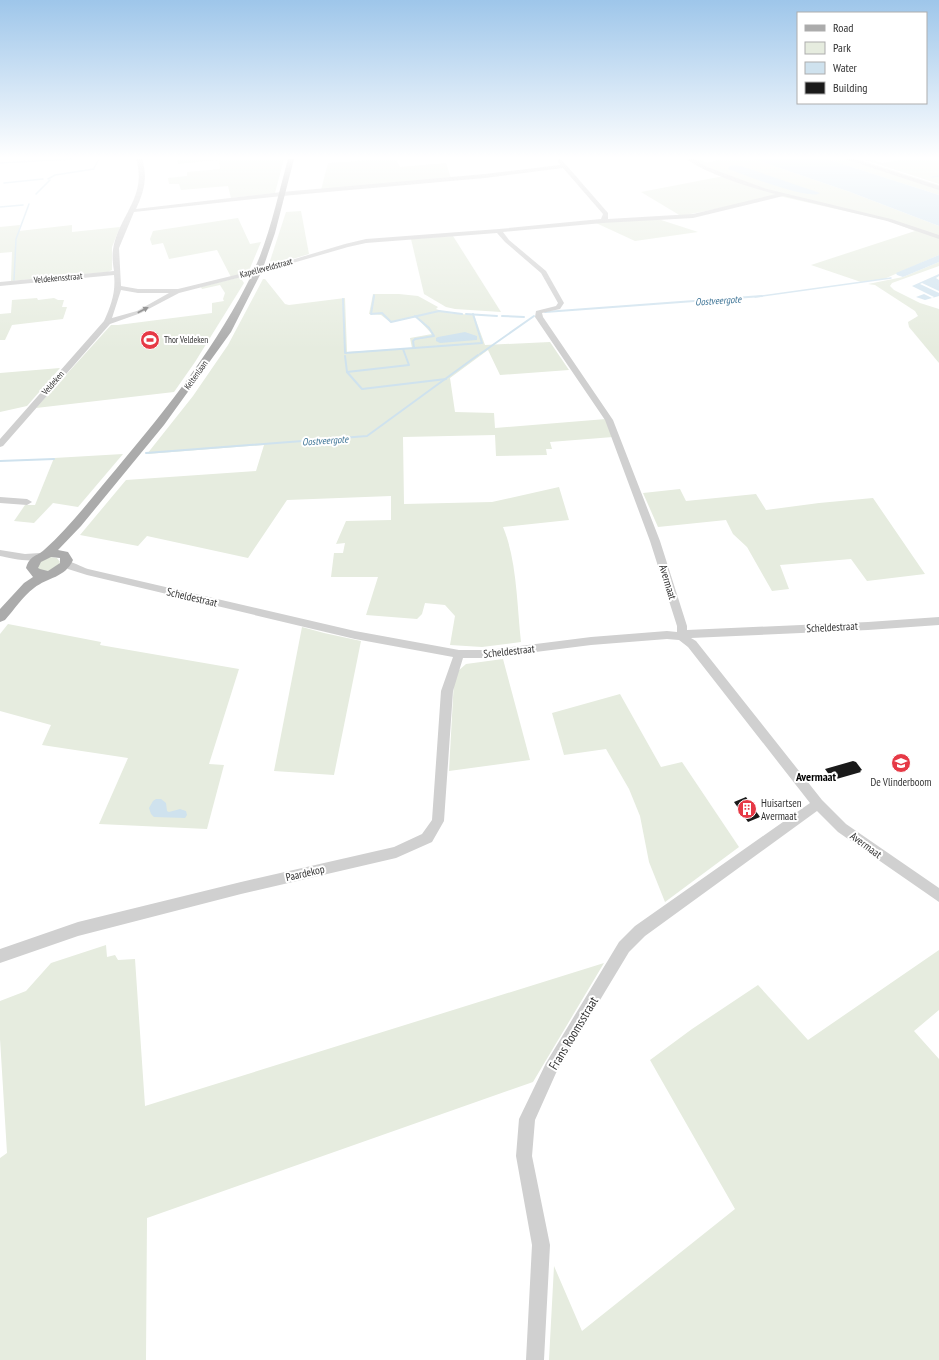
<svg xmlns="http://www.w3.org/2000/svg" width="939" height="1360" font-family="'PT Sans Narrow',sans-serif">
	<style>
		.green { fill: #e6ecdf }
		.water { fill: #cfe2ee }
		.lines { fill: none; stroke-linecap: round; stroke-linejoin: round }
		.stream-far1 { stroke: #cfe2ee; stroke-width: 1.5 }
		.stream { stroke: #cfe2ee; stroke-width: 2 }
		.building { fill: #1a1a1a }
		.minor { fill: #d0d0d0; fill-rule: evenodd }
		.major { fill: #ababab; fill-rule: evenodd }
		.oneway { fill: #7a7a7a }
		.labels { text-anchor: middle; stroke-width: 4; stroke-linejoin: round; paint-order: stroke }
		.far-street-label { font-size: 9px; fill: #333; stroke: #fff }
		.far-poi-label { font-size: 9px; fill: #333; stroke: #fff; text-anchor: start }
		.far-water-label { font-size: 10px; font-style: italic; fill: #3f7597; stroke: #fff }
		.street-label { font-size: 11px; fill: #333; stroke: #fff }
		.poi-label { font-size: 11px; fill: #333; stroke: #fff }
		.neighbourhood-label { font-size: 12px; font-weight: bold; fill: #000; stroke: #fff }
		.near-street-label { font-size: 13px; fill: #333; stroke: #fff }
	</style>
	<rect width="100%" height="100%" fill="#fff"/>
	<g class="green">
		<polygon points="177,159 284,159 275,193 231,198 228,186 181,190 179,184 169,184 168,178 187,176 187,172 220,169 219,160 178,164"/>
		<polygon points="383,159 396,159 400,167 446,163 451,178 321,190 328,163"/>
		<polygon points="686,159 700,159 707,163 720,159 753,159 850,192 939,226 939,255 884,279 861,282 811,265 915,231 889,221 779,196 681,216 641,192 724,176 703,169"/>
		<polygon points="827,159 858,159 939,185 939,195"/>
		<polygon points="862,159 869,159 883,163 899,160 898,159 939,159 939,184"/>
		<polygon points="301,211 309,254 276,264 270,261 286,212"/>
		<polygon points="238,218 250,244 261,242 248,273 231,277 217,250 169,259 163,243 152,245 150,239 153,231"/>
		<polygon points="658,219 698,232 635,241 596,223"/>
		<polygon points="20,225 19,231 72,225 72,232 120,227 112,247 112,270 108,272 11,281 12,252 0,253 0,227"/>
		<polygon points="453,236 501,312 455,309 446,307 424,294 411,239"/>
		<polygon points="939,262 939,266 892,283 890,286 894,290 920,303 939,309 939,363 909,327 908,322 918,316 915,311 875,285 868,284 903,277"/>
		<polygon points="240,277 244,283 195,362 174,392 36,408 111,325 118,325 212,313 212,303 224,301 223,299 225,293 220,285 202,289 201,287"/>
		<path d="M263,279H265L285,304L289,305L345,298L347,352L412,348L410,338L432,334L416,317L390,322L381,315L369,314L373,294H399L418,296L438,307L436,309L448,313L474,315L485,345L550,342L569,370L500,375L488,350L450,378L455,412L494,413L495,428L606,419L613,437L550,442L552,449H546L547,455L496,456L495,435L403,437L404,504L492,502L559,487L569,520L503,527C517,560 517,606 521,642L482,647L450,645L455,616L445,605L425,603L422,614L417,619L366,615L378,577H331L334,553H343L345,543L336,544L346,521L391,520V496L287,500L248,558L147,536L138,546L80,535L126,480L256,471L264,445L147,454L193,396L228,345Z"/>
		<polygon points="37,298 38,300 54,298 58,300 64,300 62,307 67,307 63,319 12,325 5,340 0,340 0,314 11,313 12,300"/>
		<polygon points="60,368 27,406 0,412 0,373"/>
		<polygon points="123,454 78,507 53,503 34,523 14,521 25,505 35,505 54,458"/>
		<polygon points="680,489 686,501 756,494 766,510 819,503 873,498 925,574 867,581 851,559 780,565 789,589 772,591 747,547 733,534 726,520 658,527 643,493"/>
		<polygon points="50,557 57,558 60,562 59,564 49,571 39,570 37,567 38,563"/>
		<polygon points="8,624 101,642 100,645 239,669 209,764 224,765 207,829 99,824 128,758 42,745 51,725 0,711 0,634"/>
		<polygon points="302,627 324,633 361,641 334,775 274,771"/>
		<polygon points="503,659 530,760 449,771 454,680 458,671 466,664"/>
		<polygon points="620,694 661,767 682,762 739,847 665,902 649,862 640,816 629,789 606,749 564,755 552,713"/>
		<polygon points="106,945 107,957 115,955 118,960 135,959 145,1106 604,963 533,1082 147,1218 146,1360 0,1360 0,1158 7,1153 0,1039 0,1001 26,991 51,963"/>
		<polygon points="939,950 939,1010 914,1031 939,1059 939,1360 549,1360 554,1266 582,1331 735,1209 650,1060 692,1029 758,985 808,1040"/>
	</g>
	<g class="water">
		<polygon points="753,159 827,159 939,195 939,226 850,192"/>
		<path d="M734,165L741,166L820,193C811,201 742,174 728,169L729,166Z"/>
		<polygon points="939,255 939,262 903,277 897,275 896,273"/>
		<polygon points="939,274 939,276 936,278 939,280 939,291 922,283 920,284 939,293 939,296 925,300 916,297 924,294 932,298 934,297 912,286"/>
		<polygon points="465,332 477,336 477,340 440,343 436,341 436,338 438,337"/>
		<polygon points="156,799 161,799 166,803 167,811 169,812 180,809 186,811 187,815 185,818 154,817 151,814 149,808 153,801"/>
	</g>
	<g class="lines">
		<g class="stream-far1">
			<polyline points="0,163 72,159"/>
			<polyline points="94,168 99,159"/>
			<polyline points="932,177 939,176"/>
			<polyline points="48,179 55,175 94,169"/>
			<polyline points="4,183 43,179"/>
			<polyline points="36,194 50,180"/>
			<polyline points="0,207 23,205"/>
			<polyline points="14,280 16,239 29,204"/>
			<polyline points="374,297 374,295"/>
			<polyline points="755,297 891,278"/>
		</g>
		<g class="stream">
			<polyline points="374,296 371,314 382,313 391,322 439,311 462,314"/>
			<polyline points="343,299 345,353 414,348"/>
			<polyline points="545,312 762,296"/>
			<polyline points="466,314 497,316"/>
			<polyline points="415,316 429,328 434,336 415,339 413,341 414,348 482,343 473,314"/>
			<polyline points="502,316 524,317"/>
			<polyline points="480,354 534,316"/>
			<polyline points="345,356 347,372 409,365 403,349"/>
			<polyline points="347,372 362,389 446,379"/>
			<polyline points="146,453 367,436 478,355"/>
			<polyline points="0,461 54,459"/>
		</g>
	</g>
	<g class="building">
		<polygon points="853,761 856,762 862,770 860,771 861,772 833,780 825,769"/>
		<polygon points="746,797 760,817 748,822 734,802"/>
	</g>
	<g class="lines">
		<g class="minor">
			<path d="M136,159H142C148,177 144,192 136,209L282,192L485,174L560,165L557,159H561L608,213V219L693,214L776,194C754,189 704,173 687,159H694L707,167L767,189L891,219L939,235V239L887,221L783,196L693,218L603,223L503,232L509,240L546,271L564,303L560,309L542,313L543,317L613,420L660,541L687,626V630L868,622L939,617V625L868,630L691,638L696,641L822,800L846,824L939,888V902L838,832L817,811L645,936L629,952L556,1073L535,1120L532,1156L550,1245L544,1360H526L532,1245L516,1156L519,1119L546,1063L619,942L635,926L810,803L688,647L679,640L667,639L591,645L489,658H463L453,691L444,821L432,842L396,858L241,894L78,936L0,963V949L78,922L241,882L394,847L422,834L432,820L441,691L453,657L355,639L87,575L68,569L61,563L63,561C68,559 82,567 88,569L355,631L459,650H489L591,637L667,631L677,632V626L650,541L605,420L535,317L536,311L556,306L558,303L541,273L505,242L497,233L366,243L348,247L272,269L179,293L141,313L110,324L3,446L0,447V439L104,321C111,306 116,292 114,275L0,286V282L114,271C113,264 112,257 113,250C118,216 148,197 136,159ZM563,168L603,214L601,219L499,229L366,239L345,244L268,267L178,289H138L121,286L119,248L134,212L282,196L485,178ZM121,290L138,293H169L137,311L112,318Z"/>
			<polygon points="845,159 854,159 939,186 939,190"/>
			<polygon points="0,497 27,499 32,502 27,505 0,503"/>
			<path d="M0,550L25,554L40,553L45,556C38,565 10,558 0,556Z"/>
		</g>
		<path class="major" d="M288,159H294L275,233L262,271L231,332L164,425L81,526L58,550L68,552L73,560C65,578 48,577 34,588C23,596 14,610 5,620L0,622V609L24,583L33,577L26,568C30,555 36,557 44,550C71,526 93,496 117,468C168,407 218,345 253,272C269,239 278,195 288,159ZM51,557L60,558V563L48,571L40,569L38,568L41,562Z"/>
	</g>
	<defs><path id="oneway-solid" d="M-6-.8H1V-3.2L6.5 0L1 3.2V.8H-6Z"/></defs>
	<use class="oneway" href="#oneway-solid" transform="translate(143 310) rotate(-28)"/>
	<linearGradient id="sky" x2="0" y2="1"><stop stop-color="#9ec6ea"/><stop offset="0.45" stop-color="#fff"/><stop offset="1" stop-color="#fff" stop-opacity="0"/></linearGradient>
	<rect width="939" height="350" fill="url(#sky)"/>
	<defs>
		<g id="stadium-disc" transform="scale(1)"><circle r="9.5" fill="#e63946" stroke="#fff"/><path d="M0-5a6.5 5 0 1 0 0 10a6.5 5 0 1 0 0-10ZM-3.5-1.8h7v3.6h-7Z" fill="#fff"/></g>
		<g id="school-disc" transform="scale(1)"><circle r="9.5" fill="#e63946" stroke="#fff"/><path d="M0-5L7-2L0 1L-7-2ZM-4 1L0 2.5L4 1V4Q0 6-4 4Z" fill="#fff"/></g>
		<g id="building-disc" transform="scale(1)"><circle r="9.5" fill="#e63946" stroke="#fff"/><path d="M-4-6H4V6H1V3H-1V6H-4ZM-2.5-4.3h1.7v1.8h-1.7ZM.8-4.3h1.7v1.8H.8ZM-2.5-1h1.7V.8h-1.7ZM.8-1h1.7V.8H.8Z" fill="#fff"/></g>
	</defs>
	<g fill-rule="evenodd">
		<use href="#stadium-disc" x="150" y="340"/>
		<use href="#school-disc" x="901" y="763"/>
		<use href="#building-disc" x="747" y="809"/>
	</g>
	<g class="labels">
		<g class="far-street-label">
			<text transform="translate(266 268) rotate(-15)" y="3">Kapelleveldstraat</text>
			<text transform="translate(58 278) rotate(-5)" y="3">Veldekensstraat</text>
			<text transform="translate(196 375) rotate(-54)" y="3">Keltenlaan</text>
			<text transform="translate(53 383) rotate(-49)" y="3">Veldeken</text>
		</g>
		<g class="far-poi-label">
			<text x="164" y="343">Thor Veldeken</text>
		</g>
		<g class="far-water-label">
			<text transform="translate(718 300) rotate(-4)" y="4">Oostveergote</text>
			<text transform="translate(325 440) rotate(-4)" y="4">Oostveergote</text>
		</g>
		<g class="street-label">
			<text transform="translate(668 582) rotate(73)" y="4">Avermaat</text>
			<text transform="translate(192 597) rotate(13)" y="4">Scheldestraat</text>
			<text transform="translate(832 627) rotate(-3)" y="4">Scheldestraat</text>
			<text transform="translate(509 651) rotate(-6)" y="4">Scheldestraat</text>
			<text transform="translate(866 845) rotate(36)" y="4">Avermaat</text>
			<text transform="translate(305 873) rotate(-13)" y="4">Paardekop</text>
		</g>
		<g class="poi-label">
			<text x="901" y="786">De Vlinderboom</text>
			<text x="761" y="807" text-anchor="start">Huisartsen<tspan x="761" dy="13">Avermaat</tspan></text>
		</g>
		<g class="neighbourhood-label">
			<text x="816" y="781">Avermaat</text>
		</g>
		<g class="near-street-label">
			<text transform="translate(573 1033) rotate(-59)" y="5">Frans Roomsstraat</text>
		</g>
	</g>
	<rect x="797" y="12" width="130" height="92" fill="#ffffff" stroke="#adadad"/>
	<rect x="805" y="25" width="20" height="6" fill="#ababab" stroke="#adadad"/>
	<text x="833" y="32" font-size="12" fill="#333333">Road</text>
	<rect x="805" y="42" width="20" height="12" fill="#e6ecdf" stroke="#adadad"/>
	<text x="833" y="52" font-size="12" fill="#333333">Park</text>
	<rect x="805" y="62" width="20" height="12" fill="#cfe2ee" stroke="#adadad"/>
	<text x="833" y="72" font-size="12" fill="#333333">Water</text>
	<rect x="805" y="82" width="20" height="12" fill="#1a1a1a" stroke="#adadad"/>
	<text x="833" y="92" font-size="12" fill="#333333">Building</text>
</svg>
